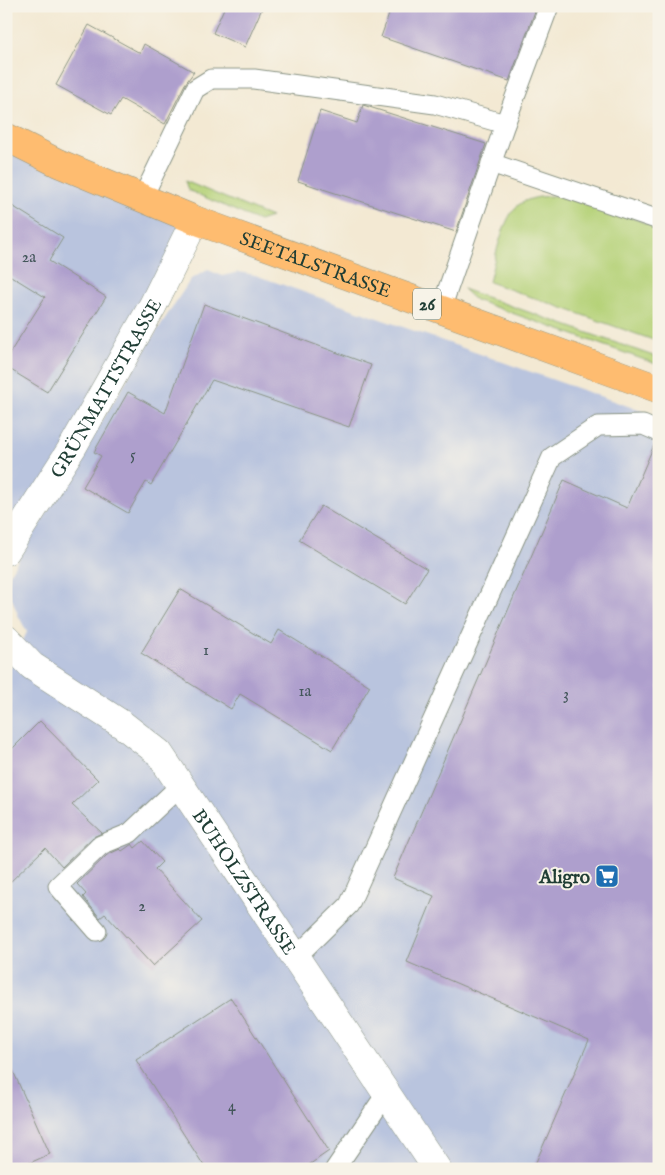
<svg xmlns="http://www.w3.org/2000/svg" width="665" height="1175" font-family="'IM FELL English',serif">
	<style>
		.industrial { fill: #b9c4de }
		.green { fill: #b5d278; stroke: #6a8856 }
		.building { fill: #ae9fcd }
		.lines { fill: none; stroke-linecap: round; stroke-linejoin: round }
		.service-casing { stroke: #899384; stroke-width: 21 }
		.minor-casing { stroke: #899384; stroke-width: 29 }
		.primary-casing { stroke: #899384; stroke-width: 29 }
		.service { stroke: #fff; stroke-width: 19 }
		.minor { stroke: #fff; stroke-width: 28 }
		.primary { stroke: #febc70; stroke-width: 28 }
		.labels { text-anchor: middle; stroke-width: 4; stroke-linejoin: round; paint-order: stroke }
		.number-label { font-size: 16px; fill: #43565a }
		.shield { fill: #f7f3e8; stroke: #60746a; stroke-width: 1 }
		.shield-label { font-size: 18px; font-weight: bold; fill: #1f3d34 }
		.street-label { font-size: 19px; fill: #1f3d34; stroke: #f7f3e8 }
		.poi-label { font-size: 19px; font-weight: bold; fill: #1f3d34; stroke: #f7f3e8; text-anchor: end }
	</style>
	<rect width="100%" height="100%" fill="#f7f3e8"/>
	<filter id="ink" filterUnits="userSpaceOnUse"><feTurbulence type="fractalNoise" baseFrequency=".02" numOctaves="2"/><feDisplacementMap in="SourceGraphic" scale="10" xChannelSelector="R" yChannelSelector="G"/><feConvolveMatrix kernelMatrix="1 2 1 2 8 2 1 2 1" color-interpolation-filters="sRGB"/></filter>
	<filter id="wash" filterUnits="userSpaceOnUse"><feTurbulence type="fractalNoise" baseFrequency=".0096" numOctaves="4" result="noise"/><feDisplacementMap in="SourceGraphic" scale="20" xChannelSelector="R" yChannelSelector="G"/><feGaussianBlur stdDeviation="1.12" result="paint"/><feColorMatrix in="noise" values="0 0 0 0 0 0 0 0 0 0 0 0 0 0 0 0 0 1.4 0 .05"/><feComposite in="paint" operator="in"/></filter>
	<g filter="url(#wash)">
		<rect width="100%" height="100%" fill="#f3e9d3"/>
		<g class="industrial">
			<polygon points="6,137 195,220 6,551"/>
			<polygon points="208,270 222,276 239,272 255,275 659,417 659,1169 6,1169 6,675 27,632 18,615 8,588 10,573 152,338 191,279"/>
		</g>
		<g class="green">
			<polygon points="185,181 271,217 259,221 188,190"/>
			<path d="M557,196L608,209L659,228V342L489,282C494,263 502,221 516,207C527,197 543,196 557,196Z"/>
			<polygon points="463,289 659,358 659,365 475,300"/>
		</g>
		<g id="blocks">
			<g class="building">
				<polygon points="225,6 263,6 245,47 213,33"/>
				<polygon points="392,6 537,6 509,81 381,37"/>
				<polygon points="89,25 140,53 144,44 194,72 185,84 165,124 121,99 111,115 56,85"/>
				<polygon points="363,105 486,144 456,232 298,181 320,111 357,123"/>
				<polygon points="6,202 63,238 49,261 106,297 47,392 6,367 6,359 45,297 6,273"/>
				<polygon points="204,304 371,365 349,427 212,380 151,485 146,482 128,513 83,487 101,456 94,452 128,392 165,413"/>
				<polygon points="655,443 659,443 659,1169 533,1169 589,1040 407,962 434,896 393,878 564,480 627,508"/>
				<polygon points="321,506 427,569 405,604 299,540"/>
				<polygon points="180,589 271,644 279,630 370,686 332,750 240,694 231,709 141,653"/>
				<polygon points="40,721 98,780 72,805 102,833 93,837 62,867 45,848 6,886 6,755"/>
				<polygon points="143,841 162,862 155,869 202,921 153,966 105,914 100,918 83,897 86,894 77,884 107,855 120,849 122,851 132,844 135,848"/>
				<polygon points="231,998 329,1151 303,1169 206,1169 136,1060"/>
				<polygon points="6,1055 50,1154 16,1169 6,1169"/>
			</g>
		</g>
	</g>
	<g filter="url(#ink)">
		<use href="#blocks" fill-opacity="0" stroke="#899384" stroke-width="1"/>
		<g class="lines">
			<g class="service-casing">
				<g id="service">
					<polyline points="491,163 659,220"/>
					<polyline points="142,199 195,89 211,79 254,79 435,104 505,124"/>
					<polyline points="441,309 505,124 549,6"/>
					<polyline points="97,931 58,886 101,845 130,833 181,785"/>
					<polyline points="296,957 349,905 552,457 598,426 643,425 659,432"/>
					<polyline points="335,1169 386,1094"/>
				</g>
			</g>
			<g class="minor-casing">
				<g id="minor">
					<path id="s1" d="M6,551L72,448L153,305L195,220"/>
					<path id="s2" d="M6,639L32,666L123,725L159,753L437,1169"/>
				</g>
			</g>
			<g class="primary-casing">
				<g id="primary">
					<path id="s3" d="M6,137L58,163L195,220L659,389"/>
				</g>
			</g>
			<use href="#service" class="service"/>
			<use href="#minor" class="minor"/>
			<use href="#primary" class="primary"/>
		</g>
	</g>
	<defs>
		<g id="supermarket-square" transform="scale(1.25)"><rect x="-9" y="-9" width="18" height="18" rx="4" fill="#1f6fb2" stroke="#f7f3e8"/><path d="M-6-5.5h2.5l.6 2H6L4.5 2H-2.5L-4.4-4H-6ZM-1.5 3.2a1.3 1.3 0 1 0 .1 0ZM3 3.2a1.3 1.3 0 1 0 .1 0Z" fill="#fff"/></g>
	</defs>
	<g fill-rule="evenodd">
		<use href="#supermarket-square" x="607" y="876"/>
	</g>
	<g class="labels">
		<g class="number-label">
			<text x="29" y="262">2a</text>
			<text x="133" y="460">5</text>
			<text x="206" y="655">1</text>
			<text x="305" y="696">1a</text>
			<text x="566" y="699">3</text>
			<text x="142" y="911">2</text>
			<text x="232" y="1111">4</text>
		</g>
		<rect class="shield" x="413" y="288.5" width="28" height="31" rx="4"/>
		<g class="shield-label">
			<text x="427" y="310">26</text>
		</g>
		<g class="street-label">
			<text dy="7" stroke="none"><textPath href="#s3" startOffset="335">SEETALSTRASSE</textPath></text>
			<text dy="7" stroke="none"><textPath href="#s1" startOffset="191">GRÜNMATTSTRASSE</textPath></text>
			<text dy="7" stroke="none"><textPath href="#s2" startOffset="346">BUHOLZSTRASSE</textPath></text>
		</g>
		<g class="poi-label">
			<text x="590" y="883">Aligro</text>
		</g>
	</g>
	<rect width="665" height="1175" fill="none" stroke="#f7f3e8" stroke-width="25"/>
</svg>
